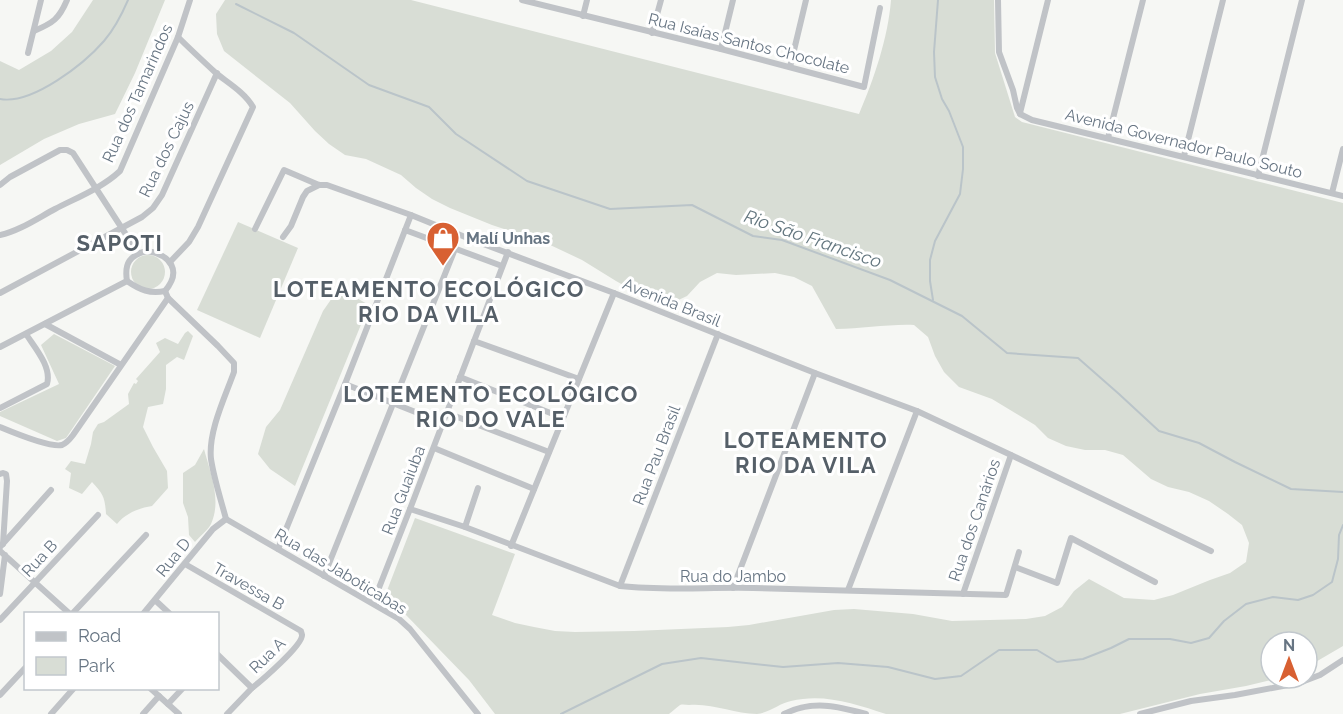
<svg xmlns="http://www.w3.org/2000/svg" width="1343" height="714" font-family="Raleway,sans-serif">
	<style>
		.green { fill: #d8ddd5 }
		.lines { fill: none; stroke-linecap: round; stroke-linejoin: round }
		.stream { stroke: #bac4c9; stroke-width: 2 }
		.minor { stroke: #c0c3c7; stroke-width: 6 }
		.labels { text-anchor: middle; stroke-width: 6; stroke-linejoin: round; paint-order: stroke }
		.street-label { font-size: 16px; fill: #677583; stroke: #fff }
		.poi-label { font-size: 16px; font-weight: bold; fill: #677583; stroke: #fff; text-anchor: start }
		.water-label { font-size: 18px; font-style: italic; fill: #63767f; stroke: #fff }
		.district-label { font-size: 22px; font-weight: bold; letter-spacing: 1.5px; fill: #555f68; stroke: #fff }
	</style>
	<rect width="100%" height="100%" fill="#f6f7f4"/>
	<g class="green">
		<polygon points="93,0 165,0 135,73 115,114 79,124 44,139 0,165 0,61 19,70 51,51 72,32"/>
		<path d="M225,0H411L859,114C874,79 888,38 891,0H994L995,53L1015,117L1022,122L1343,203V646L1307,667V642H1271V678H1279L1246,686L1200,694L1120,714H886C855,704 824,693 791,701C780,703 769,713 757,714C734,714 713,703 689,705C686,705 683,704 680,705C677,707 672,712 669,714H495L469,680L406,615L383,601L415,518L515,554L492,615L515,623L534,627L555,631L575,632L634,631L728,627L749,625L834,610L854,609L913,614L952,621L1026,619L1045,616L1062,607L1074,591L1089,579L1124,598L1154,600L1173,595L1210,580L1230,573L1246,562L1249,543L1242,525L1228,514L1209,501L1189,492L1168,487L1151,479L1123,455L1105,450H1085L1066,446L1048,438L1035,425L992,399L959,387L944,372L935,356L928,337L914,325C888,324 862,329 836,329L812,286L794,277L775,273L736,275L717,273L700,282L687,296L670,304L632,290L616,281L582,260L546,243L492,225L450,208L432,199L416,188L401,175L366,159L345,155L329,144L315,131L290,103L224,51L217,34L216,14Z"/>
		<polygon points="238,222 298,248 260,338 197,310"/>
		<circle cx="148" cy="272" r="17"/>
		<polygon points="339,288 369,305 295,486 270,469 258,454 266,427 280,410 323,311"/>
		<path d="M188,331L193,336L184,360L177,357L166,365V389L163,404L148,407L143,427L153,447L167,471L168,488L152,506C139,508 126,513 117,524L106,514C105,497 103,494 92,482L82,494L69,488L71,473L65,469L71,461L85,464L91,444L93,432L98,424L104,422L129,404L128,394L134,383L136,384L138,381L136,379L160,352L156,343L165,338L178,344L185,333Z"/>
		<polygon points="54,334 115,366 66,438 57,441 0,416 0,412 59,384 41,345"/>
		<path d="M204,449C210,472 222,500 211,524C208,530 200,536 195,542L189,535L188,517L183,503V473L195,465Z"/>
	</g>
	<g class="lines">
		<g class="stream">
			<polyline points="236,4 294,33 369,85 429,107 456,134 527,181 610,209 692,205 753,236 782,240 890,280 962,316 1007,353 1078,358 1119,394 1159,431 1199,443 1235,462 1291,489 1343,492"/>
			<path d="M0,99C32,105 84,64 104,41C115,28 122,14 128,0"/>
			<polyline points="933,300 930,281 930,260 935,241 960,194 963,169 963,147 949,111 942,99 935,77 934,52 938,0"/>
			<polyline points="561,714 662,664 701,658 783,667 838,663 888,667 935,679 961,676 999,650 1037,650 1057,662 1083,659 1111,648 1129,639 1170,639 1191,643 1209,638 1224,621 1246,604 1273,597 1298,600 1313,595 1332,582 1338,559 1339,535 1343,525"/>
		</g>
		<g class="minor">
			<polyline points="522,0 721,49 864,87 880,8"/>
			<polyline points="998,0 999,52 1013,90 1017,108 1020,114"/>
			<polyline points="583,16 587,0"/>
			<path d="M34,31C53,23 59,19 67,0"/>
			<polyline points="652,33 661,0"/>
			<polyline points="721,49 733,0"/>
			<polyline points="28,53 41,0"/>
			<polyline points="790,67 806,0"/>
			<polyline points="1020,113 1048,0"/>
			<polyline points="1020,114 1032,120 1343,196"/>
			<polyline points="1108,138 1143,0"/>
			<polyline points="1184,156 1223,0"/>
			<polyline points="1258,176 1302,0"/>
			<polyline points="0,185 10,177 60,150 67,150 73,153 138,253"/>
			<polyline points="1332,193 1343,149"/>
			<polyline points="255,229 284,170 319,185 327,185 411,215 470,239 614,293 815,373 917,411 1011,455 1211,551"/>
			<polyline points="405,230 502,266"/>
			<path d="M0,235C19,231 38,218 55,209C76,198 102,188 120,171L178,37L190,0"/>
			<polyline points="283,237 291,226 303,197 307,191 319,185"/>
			<path d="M147,251C171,255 182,271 165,291C150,294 140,290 127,281C124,263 130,255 147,251Z"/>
			<path d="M170,262L189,242L198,227L253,107C245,93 230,84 217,74C204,62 191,50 178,37"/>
			<path d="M165,291L168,298L218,346L234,363V372C225,397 208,432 211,459C214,479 221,500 226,519"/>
			<polyline points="0,293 142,217 153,208 162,195 217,73"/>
			<polyline points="45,324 121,365"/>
			<polyline points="474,341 579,379"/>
			<polyline points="0,347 127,281"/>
			<polyline points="460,377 563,418"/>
			<polyline points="345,384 443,423"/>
			<path d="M0,408L47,384C52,367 35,348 26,334"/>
			<polyline points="447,413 549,452"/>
			<path d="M0,427C12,432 50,448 62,445C67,443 70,439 73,435L168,298"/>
			<polyline points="434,448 534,489"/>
			<polyline points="0,474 3,473 6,474 7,481 3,544"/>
			<path d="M410,509L465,527L620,586C664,591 708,587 753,588C837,590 922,593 1006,595L1019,552"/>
			<polyline points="226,519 399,619 410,629 478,714"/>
			<polyline points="465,527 478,488"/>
			<polyline points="511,546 614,293"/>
			<polyline points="0,547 51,490"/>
			<polyline points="278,549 345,384 411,215"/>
			<polyline points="0,551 70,614"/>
			<path d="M185,564L301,631C301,632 302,634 302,635C303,645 261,681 252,688L218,655"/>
			<polyline points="1015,567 1057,583 1071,538 1155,582"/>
			<polyline points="324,576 455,249"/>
			<polyline points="620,586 718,334"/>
			<polyline points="733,588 815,373"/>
			<polyline points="848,590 917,411"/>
			<polyline points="0,594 5,555"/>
			<polyline points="963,594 1011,455"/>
			<polyline points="155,600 170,614"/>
			<polyline points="373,603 410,509 508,252"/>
			<polyline points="72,614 146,535"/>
			<polyline points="143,614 213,529 226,519"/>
			<polyline points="0,620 98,515"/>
			<polyline points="150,688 179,714"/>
			<polyline points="0,695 26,667"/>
			<polyline points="168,704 183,688"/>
			<polyline points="51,714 74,688"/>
			<polyline points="143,714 159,696"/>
			<polyline points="227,714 252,688"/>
			<path d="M784,714C812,700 837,706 866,714"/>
			<polyline points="1140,714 1191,701 1235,695 1299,683 1320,675 1343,660"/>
		</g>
	</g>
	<defs>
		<g id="shop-pin" transform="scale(1.725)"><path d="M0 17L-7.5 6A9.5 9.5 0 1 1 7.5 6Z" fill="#d86032" stroke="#fff"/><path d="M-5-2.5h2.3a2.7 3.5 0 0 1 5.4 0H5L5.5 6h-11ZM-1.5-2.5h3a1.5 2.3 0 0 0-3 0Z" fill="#fff"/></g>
	</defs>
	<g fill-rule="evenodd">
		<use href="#shop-pin" x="443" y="238"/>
	</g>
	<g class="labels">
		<g class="street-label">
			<text transform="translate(749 43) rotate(14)" y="6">Rua Isaías Santos Chocolate</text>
			<text transform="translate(137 93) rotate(-66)" y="6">Rua dos Tamarindos</text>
			<text transform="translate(1184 143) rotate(14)" y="6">Avenida Governador Paulo Souto</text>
			<text transform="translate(166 149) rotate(-64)" y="6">Rua dos Cajus</text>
			<text transform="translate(672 302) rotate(22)" y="6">Avenida Brasil</text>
			<text transform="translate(656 455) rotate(-69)" y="6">Rua Pau Brasil</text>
			<text transform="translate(403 490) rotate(-69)" y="6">Rua Guaiuba</text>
			<text transform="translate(974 520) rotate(-71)" y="6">Rua dos Canários</text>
			<text transform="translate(173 557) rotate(-51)" y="6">Rua D</text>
			<text transform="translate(39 558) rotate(-47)" y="6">Rua B</text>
			<text transform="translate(341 571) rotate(31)" y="6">Rua das Jaboticabas</text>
			<text x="733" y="582">Rua do Jambo</text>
			<text transform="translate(249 586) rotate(30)" y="6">Travessa B</text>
			<text transform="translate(267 655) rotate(-44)" y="6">Rua A</text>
		</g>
		<g class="poi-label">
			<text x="466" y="244">Malí Unhas</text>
		</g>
		<g class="water-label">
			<text transform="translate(813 239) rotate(19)" y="6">Rio São Francisco</text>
		</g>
		<g class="district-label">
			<text x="120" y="251">SAPOTI</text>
			<text x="429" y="297">LOTEAMENTO ECOLÓGICO<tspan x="429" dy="25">RIO DA VILA</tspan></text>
			<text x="491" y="402">LOTEMENTO ECOLÓGICO<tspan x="491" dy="25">RIO DO VALE</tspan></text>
			<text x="806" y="448">LOTEAMENTO<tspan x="806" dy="25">RIO DA VILA</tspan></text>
		</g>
	</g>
	<rect x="24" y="612" width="195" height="78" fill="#ffffff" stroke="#c2c8cd" stroke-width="1.5"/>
	<rect x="36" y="632" width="30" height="9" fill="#c0c3c7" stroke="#c2c8cd" stroke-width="1.5"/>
	<text x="78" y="642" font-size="18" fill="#677583">Road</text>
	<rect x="36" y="657" width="30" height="18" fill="#d8ddd5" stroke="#c2c8cd" stroke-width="1.5"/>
	<text x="78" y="672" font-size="18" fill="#677583">Park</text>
	<g transform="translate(1289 660)"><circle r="28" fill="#ffffff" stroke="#c2c8cd" stroke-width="1.5"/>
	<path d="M0-4.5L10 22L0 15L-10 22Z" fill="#d86032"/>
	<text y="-9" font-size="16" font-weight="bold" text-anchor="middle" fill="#677583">N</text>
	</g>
</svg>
